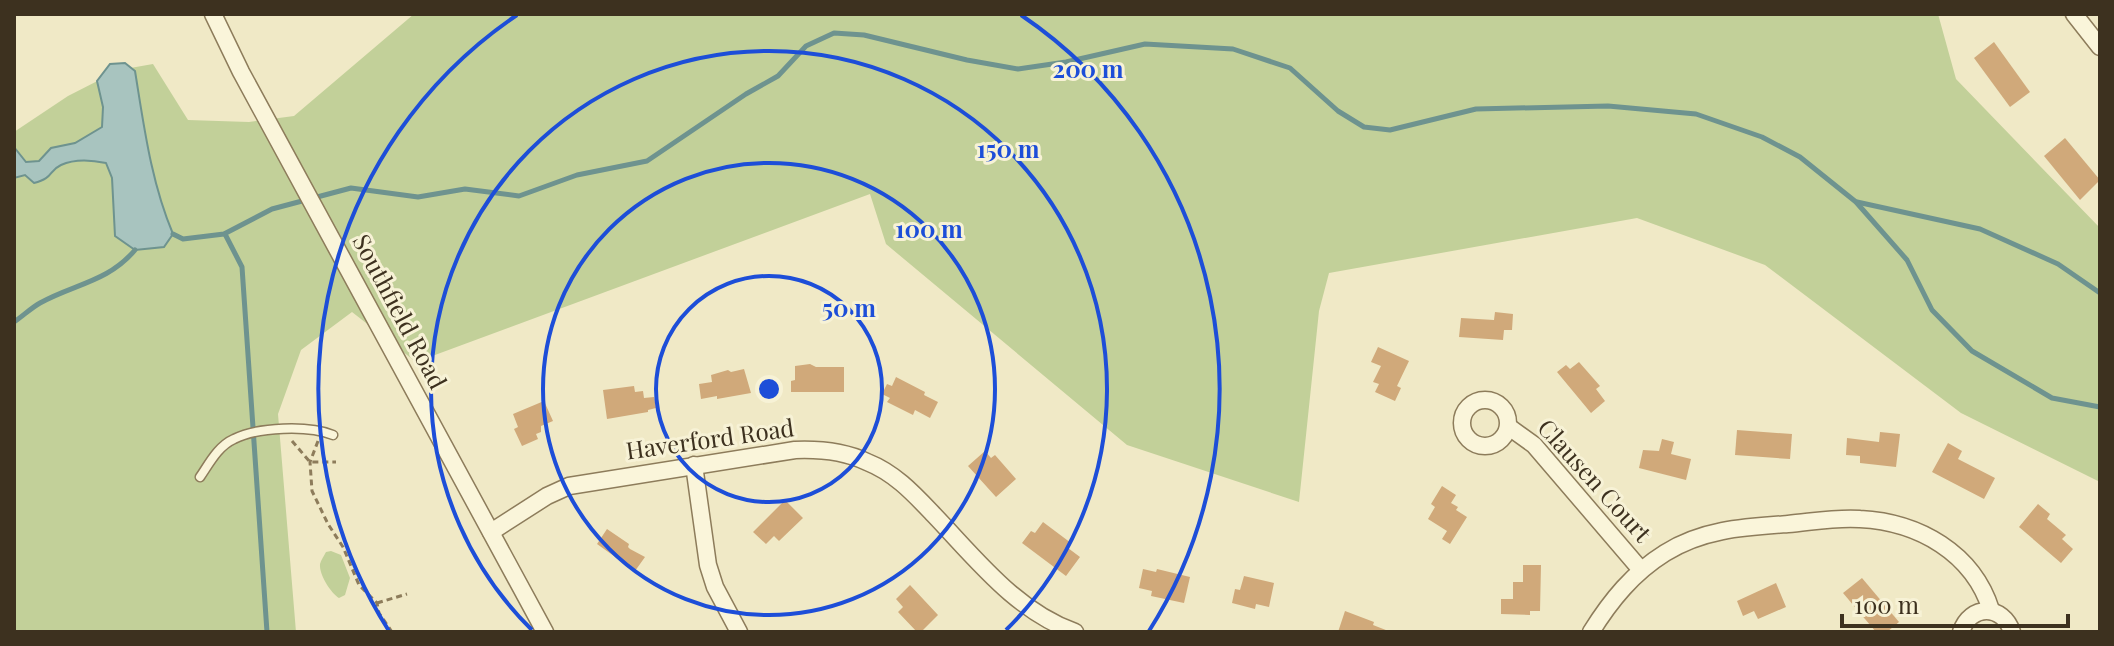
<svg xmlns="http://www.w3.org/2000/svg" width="2114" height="646" font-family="'Playfair Display',serif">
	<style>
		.green { fill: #c2d099 }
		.water { fill: #a8c4bf; stroke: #6e938f; stroke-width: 2 }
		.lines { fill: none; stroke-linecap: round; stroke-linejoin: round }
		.stream { stroke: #6e938f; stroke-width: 5 }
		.building { fill: #d0a97a }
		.lane-casing { stroke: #8d7c5b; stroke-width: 11 }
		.street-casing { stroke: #8d7c5b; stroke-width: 19 }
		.path { stroke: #8d7c5b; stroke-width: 3; stroke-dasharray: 6 4; stroke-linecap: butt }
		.lane { stroke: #faf5da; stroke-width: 8 }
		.street { stroke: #faf5da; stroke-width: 16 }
		.ring { fill: none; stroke: #1d4ed8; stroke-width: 4 }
		.labels { text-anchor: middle; stroke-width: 6; stroke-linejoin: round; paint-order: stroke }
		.street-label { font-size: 24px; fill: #3d311f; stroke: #f7f2d6 }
		.centre { fill: #1d4ed8; stroke: #f7f2d6; stroke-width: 4 }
		.ring-label { font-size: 24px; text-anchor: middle; font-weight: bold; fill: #1d4ed8; stroke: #f7f2d6; stroke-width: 6; stroke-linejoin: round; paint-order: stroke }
	</style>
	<rect width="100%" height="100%" fill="#f0e9c6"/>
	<g class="green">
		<polygon points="414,14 1938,14 1956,79 2100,228 2100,482 1961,413 1765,265 1637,218 1329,273 1319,311 1299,502 1127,445 886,244 870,194 416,362 352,312 301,350 278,414 296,632 14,632 14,132 68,96 119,70 153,64 188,120 249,122 294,116"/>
		<path d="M331,551L341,555L350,578L345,595L339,598C331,593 319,575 320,564C321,560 324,556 326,552Z"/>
	</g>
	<path class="water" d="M125,63L135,71C144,126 151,182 173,234L164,247L135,250L115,236L112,178L106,163C92,160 74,159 61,165C48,171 54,178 34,183L25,175L14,178V147L26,162L39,161L51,148L75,143L102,127L103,107L97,81L110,64Z"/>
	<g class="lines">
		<g class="stream">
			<polyline points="1857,202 1980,229 2058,264 2100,293"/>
			<polyline points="173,234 183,239 224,234 272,209 351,188 418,197 465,189 519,196 577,175 647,161 746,94 778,76 806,46 834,33 864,35 967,60 1018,69 1066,62 1145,44 1233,49 1290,68 1338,111 1364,127 1390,130 1476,109 1608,106 1696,114 1762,137 1800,157 1856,202 1907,260 1932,310 1972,351 2052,398 2100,407"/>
			<polyline points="225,234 242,267 267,632"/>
			<path d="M14,322C23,316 31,308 40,303C74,284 108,282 135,250"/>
		</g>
	</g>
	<g class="building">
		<polygon points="1994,42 2030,92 2010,107 1974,58"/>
		<polygon points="2065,138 2100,180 2080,200 2044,156"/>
		<polygon points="1495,312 1513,314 1512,330 1504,330 1503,340 1459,337 1461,318 1494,320"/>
		<polygon points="1378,347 1409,361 1397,386 1401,388 1395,401 1375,392 1379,384 1373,382 1381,366 1371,362"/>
		<polygon points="1579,362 1600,386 1596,389 1605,401 1591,413 1557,372 1566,365 1570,369"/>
		<polygon points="810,364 816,367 844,367 844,392 791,392 791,381 795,380 795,366"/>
		<polygon points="744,369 751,393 717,399 717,396 701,399 699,384 712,382 711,375 728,370 731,372"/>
		<polygon points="896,377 925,392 924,395 938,402 930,418 915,410 913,415 887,402 890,398 882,394 887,384 892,386"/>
		<polygon points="634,386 635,392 643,391 644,398 654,397 656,408 648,410 648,412 607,419 603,390"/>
		<polygon points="544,401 553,421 541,426 541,432 536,434 538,439 522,446 514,429 518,427 513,414"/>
		<polygon points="1737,430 1792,434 1790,459 1735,455"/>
		<polygon points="1880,432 1900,434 1896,467 1860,463 1860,456 1846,455 1847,438 1879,442"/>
		<polygon points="1662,439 1674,442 1671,454 1691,459 1686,480 1639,468 1643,450 1659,451"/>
		<polygon points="1948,443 1962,451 1958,459 1995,478 1984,499 1932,472"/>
		<polygon points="985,451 991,458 995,455 1016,479 996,497 968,466"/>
		<polygon points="1442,486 1456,495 1451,503 1458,507 1456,510 1467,517 1450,544 1442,539 1447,531 1428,519 1435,507 1431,504"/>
		<polygon points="785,500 803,518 779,541 774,536 766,544 753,532"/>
		<polygon points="2038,504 2050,514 2047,519 2066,535 2062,539 2073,549 2061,563 2019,527"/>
		<polygon points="1043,522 1071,543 1068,548 1080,557 1066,576 1022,543 1031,531 1035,533"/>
		<polygon points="607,529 629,544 628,547 630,549 645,557 635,571 597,544"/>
		<polygon points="1523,565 1541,565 1540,611 1530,611 1530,615 1501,614 1501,599 1513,599 1513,582 1523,582"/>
		<polygon points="1143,569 1156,572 1157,569 1190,577 1184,603 1151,596 1152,591 1139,588"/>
		<polygon points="1244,576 1274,583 1269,607 1256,604 1255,609 1232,603 1235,589 1240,590"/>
		<polygon points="1862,578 1899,622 1887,632 1876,632 1843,593"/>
		<polygon points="1776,583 1786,607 1758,619 1754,611 1743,616 1737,601"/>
		<polygon points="910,585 938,615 921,632 917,632 898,612 903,607 896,599"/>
		<polygon points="1345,611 1374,622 1373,625 1391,632 1338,632"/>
	</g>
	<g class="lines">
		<g class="lane-casing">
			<path id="lane" d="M200,477C209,464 218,446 234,439C258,427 308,425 333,435"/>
		</g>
		<g class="street-casing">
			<g id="street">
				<polyline points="213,14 241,72 545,632"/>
				<polyline points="2074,14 2100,47"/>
				<circle cx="1485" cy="423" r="23"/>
				<polyline points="1509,427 1534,445 1641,570"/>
				<polyline points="694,465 708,565 715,587 739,632"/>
				<path d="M491,532L547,496L569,486L795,450C820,449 844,451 867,462C895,473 914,494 934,515C977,560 1016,611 1075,632"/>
				<path d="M1591,632C1611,600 1633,573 1665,553C1703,529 1745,527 1788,524C1811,522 1837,517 1860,519C1919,522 1973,553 1991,610"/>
				<path d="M1961,632C1970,604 2003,604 2012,632"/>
			</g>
		</g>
		<g class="path">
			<polyline points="292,441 310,462 336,462"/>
			<polyline points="318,441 310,462 312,491 328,524 343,547 359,585 377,603 379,613 392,632"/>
			<polyline points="377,603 407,594"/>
		</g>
		<use href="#lane" class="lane"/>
		<use href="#street" class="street"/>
	</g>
	<g class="ring">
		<circle cx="769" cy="389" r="113"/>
		<circle cx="769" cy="389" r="226"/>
		<path d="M532 630A338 338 0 1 1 1006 630"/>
		<path d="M389 631A451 451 0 0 1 517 15M1021 15A451 451 0 0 1 1149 631"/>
	</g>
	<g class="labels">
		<g class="street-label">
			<text transform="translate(399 312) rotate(62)" y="8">Southfield Road</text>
			<text transform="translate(710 440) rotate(-8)" y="8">Haverford Road</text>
			<text transform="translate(1594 481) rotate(48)" y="8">Clausen Court</text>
		</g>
	</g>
	<circle cx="769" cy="389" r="12" class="centre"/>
	<g class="ring-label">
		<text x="1088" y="78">200 m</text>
		<text x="1008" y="158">150 m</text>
		<text x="929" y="238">100 m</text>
		<text x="849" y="317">50 m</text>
	</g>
	<rect width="2114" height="646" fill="none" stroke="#3d311f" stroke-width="32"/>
	<path d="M1842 614v12h226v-12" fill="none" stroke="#3d311f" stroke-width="4"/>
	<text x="1854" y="614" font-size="24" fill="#3d311f" stroke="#f7f2d6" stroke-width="6" paint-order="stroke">100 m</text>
</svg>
